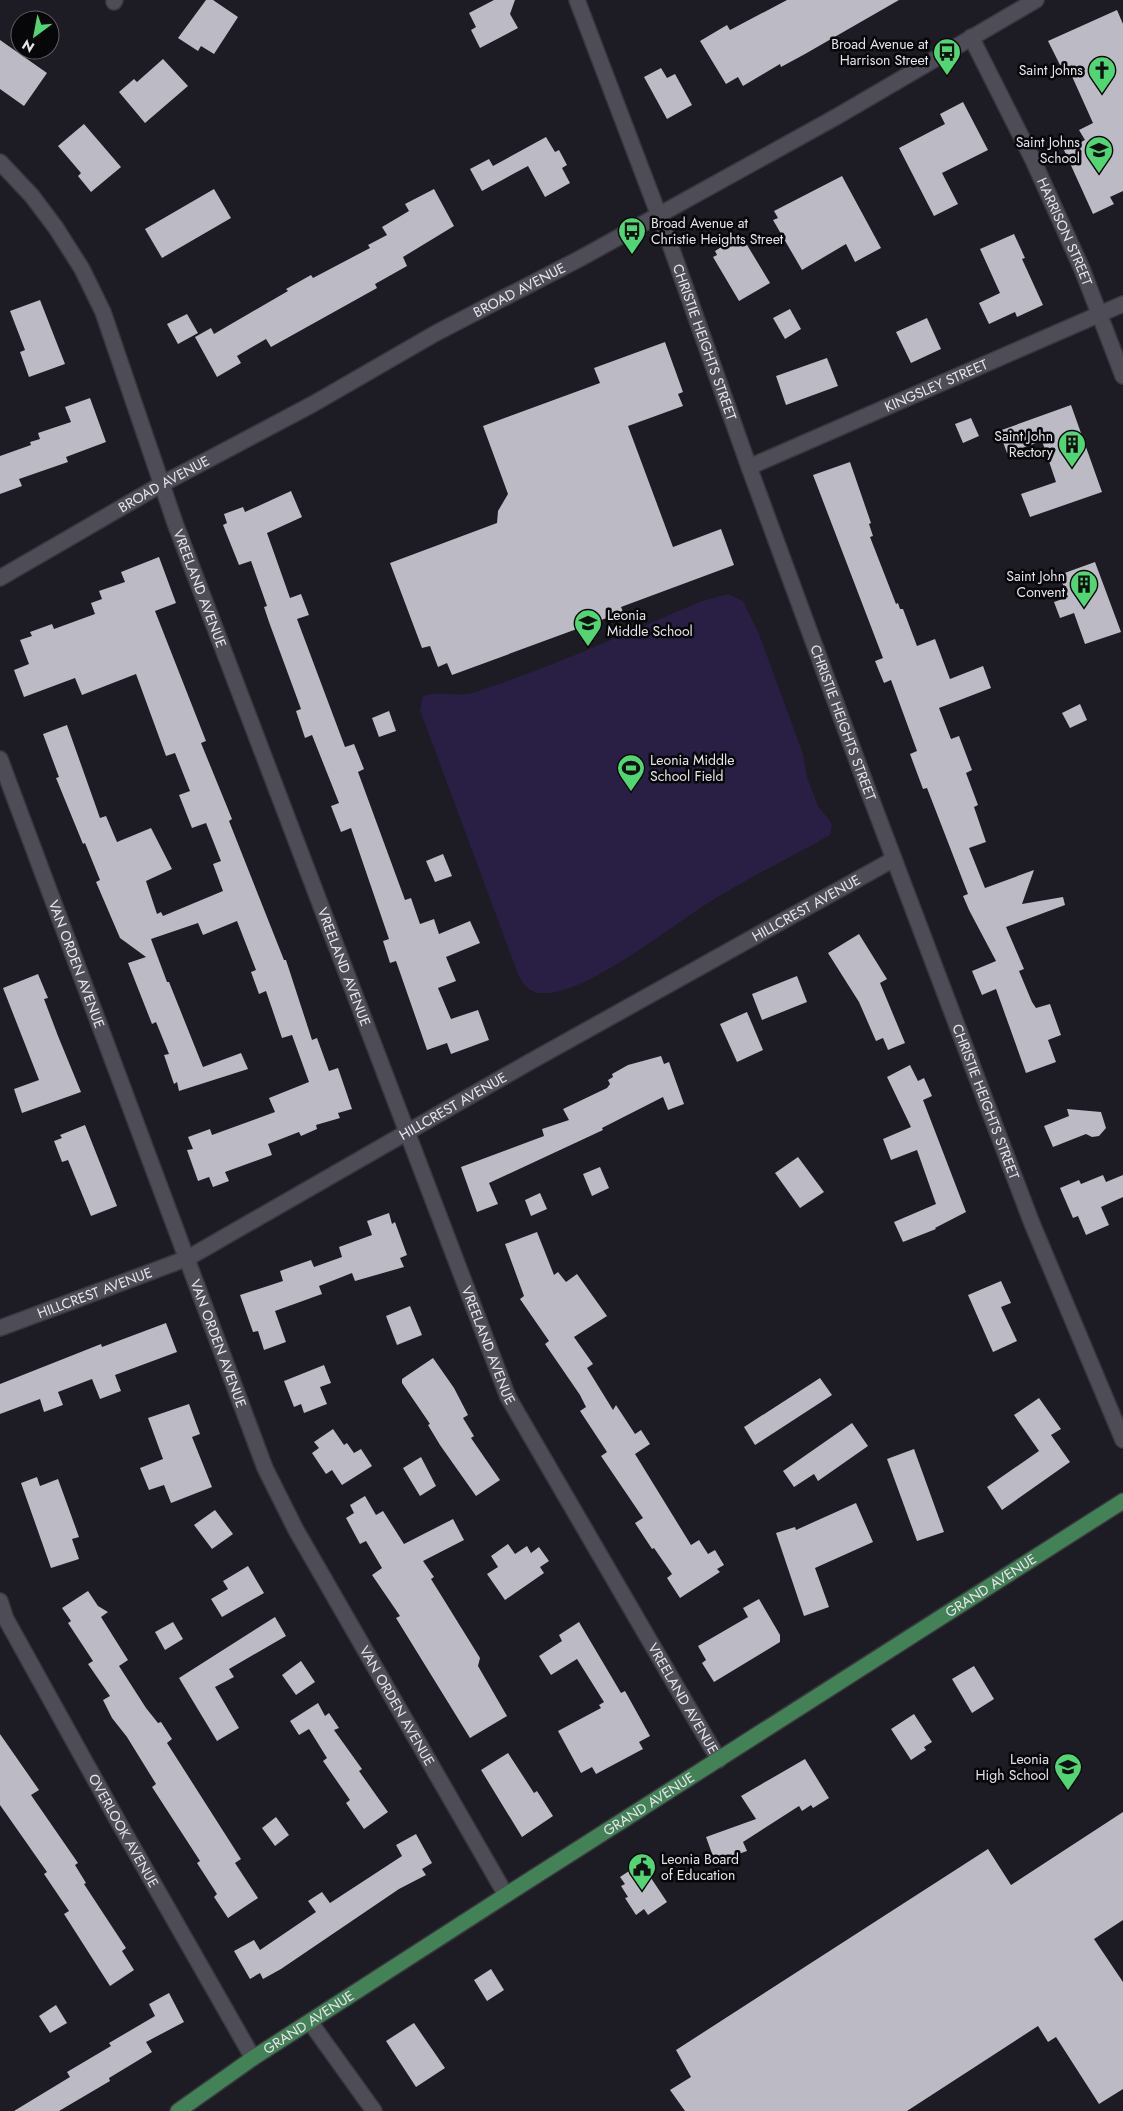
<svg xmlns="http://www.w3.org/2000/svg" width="1123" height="2111" font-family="Jost,sans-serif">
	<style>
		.green { fill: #291f44 }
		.building { fill: #bcbac5 }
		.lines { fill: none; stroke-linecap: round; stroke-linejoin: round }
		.minor-casing { stroke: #38373d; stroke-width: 18 }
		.tertiary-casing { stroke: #38373d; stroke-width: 18 }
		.primary-casing { stroke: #38373d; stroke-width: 18 }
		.minor { stroke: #4e4c56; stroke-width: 15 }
		.tertiary { stroke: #4e4c56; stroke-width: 15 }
		.primary { stroke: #438157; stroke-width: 15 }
		.labels { text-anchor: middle; stroke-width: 5; stroke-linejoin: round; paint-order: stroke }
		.poi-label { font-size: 14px; fill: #e5e4ea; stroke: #07070a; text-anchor: end }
		.street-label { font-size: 14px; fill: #e5e4ea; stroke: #07070a }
	</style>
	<rect width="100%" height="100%" fill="#1d1b23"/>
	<path class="green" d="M728,594L743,601L759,634L803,754L807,777L818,806L830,821L832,826L830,835C790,858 747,878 708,903C671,926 581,999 539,993C525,991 519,978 515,966L420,710L423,696C441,690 457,698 475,692C552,667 627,633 702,601Z"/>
	<g class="building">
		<polygon points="206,0 213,0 238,17 214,54 201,46 198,51 178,38"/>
		<polygon points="494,0 515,0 510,14 518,28 480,48 471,30 476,27 469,13"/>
		<polygon points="787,0 899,0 805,54 781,67 780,64 743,86 738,77 726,84 700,41 727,25 730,30"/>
		<polygon points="1117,10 1123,24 1123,191 1110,197 1114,204 1093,214 1064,150 1085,140 1079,130 1093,123 1066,63 1060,65 1048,41"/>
		<polygon points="0,40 47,73 24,106 0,89"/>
		<polygon points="163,59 188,86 145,123 119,92 134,79 137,82"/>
		<polygon points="661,68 667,78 675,74 692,105 667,119 644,77"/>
		<polygon points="963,102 988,150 942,173 958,204 934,216 899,148 945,124 940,114"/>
		<polygon points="84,124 121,167 91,192 78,176 81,173 58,146"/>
		<polygon points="546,137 555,152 559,150 567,165 562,168 570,183 545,197 528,166 482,191 470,169 489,159 493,166"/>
		<polygon points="842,176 881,248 855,262 846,244 802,270 773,220 778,218 774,211"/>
		<polygon points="214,189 231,218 162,258 145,229"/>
		<polygon points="434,189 454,226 403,257 407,266 375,284 377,288 271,347 266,339 237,356 241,363 217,377 195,337 211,328 214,334 288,291 286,289 311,275 313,278 370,248 368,245 387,235 382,227 409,211 405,204"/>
		<polygon points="1014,234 1025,258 1022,259 1043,305 1017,317 1015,312 989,324 979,303 1000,293 980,249"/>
		<polygon points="741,235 770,283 739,301 713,257 717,255 715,251"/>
		<polygon points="40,300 65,364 29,377 20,352 25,350 10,311"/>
		<polygon points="790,309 801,329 785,339 773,318"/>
		<polygon points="187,314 198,333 178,344 167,324"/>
		<polygon points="927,318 941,349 911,363 896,332"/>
		<polygon points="665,342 683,392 678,394 683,406 628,426 673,547 721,529 734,565 621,607 623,612 452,675 447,663 438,667 430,646 422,648 390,563 497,523 498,511 508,494 483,426 600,383 594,368"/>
		<polygon points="827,358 838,386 786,405 776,376"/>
		<polygon points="90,398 106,442 66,457 68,462 19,479 22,486 0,494 0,456 31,445 30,442 40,439 38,433 71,422 65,407"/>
		<polygon points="1071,405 1102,492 1030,517 1021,494 1056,482 1042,441 1007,453 999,431"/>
		<polygon points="971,418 979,436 963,443 955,424"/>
		<polygon points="850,462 871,523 869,524 873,536 870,537 896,604 898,603 900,609 903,609 917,646 935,639 950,679 983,666 991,688 939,708 951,739 959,736 972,770 966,773 978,805 974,807 986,842 969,848 985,888 1034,870 1022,904 1063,897 1065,905 1006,927 1024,969 1019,971 1032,1002 1036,1008 1050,1004 1061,1035 1048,1040 1056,1062 1026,1073 996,989 982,995 972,971 996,961 969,910 963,896 968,894 927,788 923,789 910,754 917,751 891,680 884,683 879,671 875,661 883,658 813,475"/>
		<polygon points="291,491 302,517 267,533 290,598 301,594 309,615 297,619 345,747 354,744 364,769 358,772 405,900 411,898 420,924 434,919 439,934 470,921 480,943 446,957 456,981 438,988 451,1019 478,1010 489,1040 451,1054 447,1043 427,1050 396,961 390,963 383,941 389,939 351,828 341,832 331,806 339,803 312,735 305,738 296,711 301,709 269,622 264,607 267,606 251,561 239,565 223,525 227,523 224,514 243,507 245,512"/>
		<polygon points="159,557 176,603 155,611 206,741 201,743 232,819 229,821 284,960 286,960 312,1040 317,1038 329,1071 338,1068 352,1109 338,1113 340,1118 316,1125 317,1129 301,1136 299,1132 268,1144 272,1155 225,1172 229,1181 213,1187 209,1177 198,1181 187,1150 193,1149 188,1137 210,1129 212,1135 275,1112 269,1098 309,1082 292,1035 282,1038 266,991 259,994 251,972 256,970 237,921 203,935 198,923 151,939 167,982 169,982 203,1067 241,1053 248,1069 179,1091 177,1082 174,1084 164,1055 169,1054 156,1022 152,1024 128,963 146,957 120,938 96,882 100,880 85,843 83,844 56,778 59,777 43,734 67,725 100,818 106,816 117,842 151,828 172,869 146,881 157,914 161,912 163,916 223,891 213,864 221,861 206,823 192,828 179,795 190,791 175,753 166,756 136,674 82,695 75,678 24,697 14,670 29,664 20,640 32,636 30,632 52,624 54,629 95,614 91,603 102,599 99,591 125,582 121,572"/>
		<polygon points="1095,562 1121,632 1085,644 1074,613 1060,618 1054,602 1068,597 1059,575"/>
		<polygon points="1080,704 1087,720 1070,728 1062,713"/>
		<polygon points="389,711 396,731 379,737 372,718"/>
		<polygon points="443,854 452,876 435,882 426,861"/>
		<polygon points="859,934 887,979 880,983 905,1043 888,1050 883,1038 876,1041 859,1002 828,953"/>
		<polygon points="38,974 48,998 44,999 58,1036 81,1092 22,1113 14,1089 39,1080 3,988"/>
		<polygon points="797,976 807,1002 762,1020 752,994"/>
		<polygon points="747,1012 763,1050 737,1062 720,1024"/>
		<polygon points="661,1056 664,1064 669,1062 684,1104 668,1110 663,1097 602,1128 603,1130 489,1183 498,1204 477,1212 461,1167 544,1136 542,1129 569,1120 563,1109 607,1088 610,1084 608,1080 613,1077 612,1074 628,1065"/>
		<polygon points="910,1065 918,1081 924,1078 932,1096 923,1100 966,1212 935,1228 936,1229 903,1242 894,1222 936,1204 917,1150 891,1160 883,1139 911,1127 887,1077"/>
		<polygon points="1067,1109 1101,1112 1106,1128 1099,1136 1092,1137 1086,1134 1053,1147 1044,1126 1069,1116"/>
		<polygon points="85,1125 117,1206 91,1216 68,1160 62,1162 54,1141 62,1138 60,1135"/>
		<polygon points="798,1157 824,1192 800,1208 775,1173"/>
		<polygon points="600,1167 609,1188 592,1196 583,1174"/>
		<polygon points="1103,1175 1106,1182 1123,1175 1123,1197 1101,1207 1109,1225 1086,1235 1078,1216 1073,1218 1060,1188 1079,1180 1081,1184"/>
		<polygon points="540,1193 547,1209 531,1216 525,1200"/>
		<polygon points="389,1213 392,1224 395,1222 407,1255 400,1258 404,1267 355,1281 352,1273 319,1286 322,1294 275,1311 286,1342 264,1350 258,1331 253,1332 240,1295 283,1281 280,1271 291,1267 311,1260 314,1267 342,1257 339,1247 372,1235 367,1221"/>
		<polygon points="537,1232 554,1275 558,1272 566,1282 577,1274 607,1316 574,1337 593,1364 587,1368 613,1410 616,1405 635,1434 641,1430 650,1444 635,1454 691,1545 699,1540 708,1554 715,1550 724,1565 717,1569 720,1572 680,1598 667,1578 672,1574 654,1548 652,1549 635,1523 643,1518 601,1456 607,1452 580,1411 586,1407 580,1395 545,1344 549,1341 520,1299 524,1296 505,1244"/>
		<polygon points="1001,1281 1011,1303 1001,1307 1017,1341 993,1352 968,1295"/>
		<polygon points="410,1306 422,1335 397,1345 386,1316"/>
		<polygon points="166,1323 177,1352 115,1375 121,1391 100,1399 92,1379 58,1392 63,1405 44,1412 40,1399 0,1414 0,1384 101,1344 102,1347"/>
		<polygon points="433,1358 454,1388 468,1415 463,1418 474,1436 471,1438 500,1480 476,1496 440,1445 428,1425 430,1424 402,1383 402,1379"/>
		<polygon points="324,1365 331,1383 320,1387 327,1404 304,1413 301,1404 294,1407 284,1381"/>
		<polygon points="820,1378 832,1395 755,1445 744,1427"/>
		<polygon points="1039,1398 1061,1429 1051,1435 1070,1462 1002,1510 987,1487 1039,1451 1014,1415"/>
		<polygon points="189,1404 200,1434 192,1437 212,1487 171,1503 164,1485 149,1490 140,1468 163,1459 148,1418"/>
		<polygon points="852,1423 868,1446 818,1481 814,1474 794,1487 783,1471"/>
		<polygon points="333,1429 344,1445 347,1443 354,1453 361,1449 372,1466 342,1485 332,1470 326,1474 312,1453 319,1448 314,1442"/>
		<polygon points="914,1449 944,1532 917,1541 887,1459"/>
		<polygon points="421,1457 436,1486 420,1496 403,1468"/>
		<polygon points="37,1477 40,1486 58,1479 79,1537 72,1539 79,1559 51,1568 21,1483"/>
		<polygon points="365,1496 376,1515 383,1511 404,1544 453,1519 464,1540 423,1561 434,1577 431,1579 480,1658 478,1666 507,1716 470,1738 396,1618 400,1616 372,1575 382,1568 366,1541 360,1544 346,1518 354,1513 350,1505"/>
		<polygon points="856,1503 873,1542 815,1568 829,1607 804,1616 776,1533 795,1527 796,1530"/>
		<polygon points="215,1510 233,1534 212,1549 194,1525"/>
		<polygon points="508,1544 515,1554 527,1546 531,1553 539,1547 549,1561 540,1567 544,1573 505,1600 487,1574 498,1567 491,1556"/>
		<polygon points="248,1566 264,1593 222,1617 211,1599 228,1589 223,1581"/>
		<polygon points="88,1591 98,1606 108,1612 101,1617 128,1660 119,1666 146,1708 158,1723 161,1722 172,1739 167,1743 241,1859 235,1863 258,1898 228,1918 214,1897 217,1894 197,1863 200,1861 152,1787 156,1784 127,1737 112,1718 103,1700 110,1696 88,1664 93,1661 68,1623 71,1621 62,1608"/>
		<polygon points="759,1599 780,1635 780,1642 714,1682 702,1663 706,1660 698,1646 748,1617 743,1608"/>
		<polygon points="275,1617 286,1636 229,1669 234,1677 215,1687 239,1728 217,1741 179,1678"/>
		<polygon points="173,1622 183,1639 165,1650 155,1632"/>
		<polygon points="579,1622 621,1693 625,1691 650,1736 639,1742 643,1749 596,1774 592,1767 581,1773 558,1731 601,1708 599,1705 604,1702 577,1659 551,1675 539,1656 562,1641 559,1635"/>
		<polygon points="301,1661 315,1682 296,1695 282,1675"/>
		<polygon points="974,1666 994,1699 972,1713 952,1679"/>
		<polygon points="318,1703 325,1716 329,1713 339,1728 334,1730 362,1769 359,1771 388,1812 364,1829 346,1803 350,1800 323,1761 327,1758 309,1729 299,1735 290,1721"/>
		<polygon points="914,1714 932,1742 924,1747 926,1750 911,1760 891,1729"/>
		<polygon points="0,1734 39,1790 31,1795 78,1863 75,1865 86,1883 84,1884 126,1948 122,1951 134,1970 110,1986 64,1914 69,1911 44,1874 47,1872 0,1805"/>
		<polygon points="508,1753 534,1793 537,1791 553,1816 522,1837 481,1770"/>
		<polygon points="805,1759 829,1798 813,1808 811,1805 802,1811 799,1806 743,1842 747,1851 715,1862 706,1837 756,1819 741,1796"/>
		<polygon points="1123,1812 1123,1920 1094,1939 1123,1982 1123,2089 1099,2104 1056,2037 1048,2042 1038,2026 907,2111 685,2111 670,2090 691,2077 676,2050 988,1849 1011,1885"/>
		<polygon points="276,1817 289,1835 275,1846 262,1828"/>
		<polygon points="416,1834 432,1863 422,1869 426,1875 399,1889 281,1969 263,1979 260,1973 250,1979 234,1951 254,1940 260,1950 316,1912 308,1901 322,1892 330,1903 402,1856 396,1845"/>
		<polygon points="641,1863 667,1902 648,1915 644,1909 636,1915 625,1898 628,1897 621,1886 625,1884 620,1877"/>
		<polygon points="491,1969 504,1990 487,2001 474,1980"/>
		<polygon points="169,1993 184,2022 146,2042 152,2052 109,2078 110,2081 59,2111 14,2111 70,2077 67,2072 111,2046 109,2043 155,2016 149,2004"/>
		<polygon points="56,2005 67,2023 50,2033 39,2016"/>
		<polygon points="414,2023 445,2068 416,2087 386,2041"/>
	</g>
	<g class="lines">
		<g class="minor-casing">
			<g id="minor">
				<path id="s1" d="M577,0L671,247L749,467L866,785L1031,1221L1123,1440"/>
				<polyline points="114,2 115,0"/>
				<path id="s2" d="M971,37L1033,160L1082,269L1123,376"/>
				<path id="s3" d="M0,162L32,196L56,228L82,269L103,312L175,523L508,1397L719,1760"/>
				<path id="s4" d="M749,467L1123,304"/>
				<path id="s5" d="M0,759L265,1468L296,1530L506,1895"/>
				<path id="s6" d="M0,1328L188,1258L526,1064L894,859"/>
				<path id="s7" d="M0,1601L6,1619L119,1823L253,2058"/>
				<polyline points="310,2022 374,2111"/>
			</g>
		</g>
		<g class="tertiary-casing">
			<g id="tertiary">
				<path id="s8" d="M0,578L162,484L313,404L436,333L581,258L836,117L1036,0"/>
			</g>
		</g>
		<g class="primary-casing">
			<g id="primary">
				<path id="s9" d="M178,2111L253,2058L506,1895L1123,1501"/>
			</g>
		</g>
		<use href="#minor" class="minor"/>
		<use href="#tertiary" class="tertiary"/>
		<use href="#primary" class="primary"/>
	</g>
	<defs>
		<g id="bus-pin" transform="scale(1.4375)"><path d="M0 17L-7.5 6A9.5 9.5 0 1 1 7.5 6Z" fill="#52d673" stroke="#07070a"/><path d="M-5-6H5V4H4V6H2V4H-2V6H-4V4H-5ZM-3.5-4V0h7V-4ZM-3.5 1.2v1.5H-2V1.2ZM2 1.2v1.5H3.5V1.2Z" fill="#111"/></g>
		<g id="church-pin" transform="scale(1.4375)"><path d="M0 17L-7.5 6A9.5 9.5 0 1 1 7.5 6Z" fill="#52d673" stroke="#07070a"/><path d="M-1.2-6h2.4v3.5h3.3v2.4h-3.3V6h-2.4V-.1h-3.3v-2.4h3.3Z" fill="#111"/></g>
		<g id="school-pin" transform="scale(1.4375)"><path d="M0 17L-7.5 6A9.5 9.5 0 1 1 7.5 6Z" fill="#52d673" stroke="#07070a"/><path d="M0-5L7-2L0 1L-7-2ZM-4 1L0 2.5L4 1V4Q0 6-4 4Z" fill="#111"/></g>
		<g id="building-pin" transform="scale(1.4375)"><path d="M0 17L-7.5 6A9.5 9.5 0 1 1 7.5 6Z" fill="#52d673" stroke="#07070a"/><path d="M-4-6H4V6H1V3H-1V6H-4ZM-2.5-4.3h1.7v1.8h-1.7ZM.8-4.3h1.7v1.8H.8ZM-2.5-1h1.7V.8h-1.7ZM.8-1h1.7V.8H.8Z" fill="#111"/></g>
		<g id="stadium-pin" transform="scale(1.4375)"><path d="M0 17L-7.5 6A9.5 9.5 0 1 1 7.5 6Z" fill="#52d673" stroke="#07070a"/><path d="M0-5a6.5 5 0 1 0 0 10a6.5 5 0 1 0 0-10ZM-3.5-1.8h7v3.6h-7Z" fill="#111"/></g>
		<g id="civic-pin" transform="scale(1.4375)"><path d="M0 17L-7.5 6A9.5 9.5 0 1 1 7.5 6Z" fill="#52d673" stroke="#07070a"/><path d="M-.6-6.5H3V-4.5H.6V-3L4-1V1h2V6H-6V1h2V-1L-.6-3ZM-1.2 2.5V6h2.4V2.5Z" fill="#111"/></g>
	</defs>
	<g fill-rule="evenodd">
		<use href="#bus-pin" x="947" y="52"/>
		<use href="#church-pin" x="1102" y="70"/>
		<use href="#school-pin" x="1099" y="150"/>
		<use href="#bus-pin" x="632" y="231"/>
		<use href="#building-pin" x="1072" y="444"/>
		<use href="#building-pin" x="1084" y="584"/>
		<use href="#school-pin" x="588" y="623"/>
		<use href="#stadium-pin" x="631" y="768"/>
		<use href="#school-pin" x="1068" y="1767"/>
		<use href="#civic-pin" x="642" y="1867"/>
	</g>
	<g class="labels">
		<g class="poi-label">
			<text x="928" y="49">Broad Avenue at<tspan x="928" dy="16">Harrison Street</tspan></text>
			<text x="1083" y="75">Saint Johns</text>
			<text x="1080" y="147">Saint Johns<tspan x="1080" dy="16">School</tspan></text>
			<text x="651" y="228" text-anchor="start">Broad Avenue at<tspan x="651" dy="16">Christie Heights Street</tspan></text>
			<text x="1053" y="441">Saint John<tspan x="1053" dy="16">Rectory</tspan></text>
			<text x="1065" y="581">Saint John<tspan x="1065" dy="16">Convent</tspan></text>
			<text x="607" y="620" text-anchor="start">Leonia<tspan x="607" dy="16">Middle School</tspan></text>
			<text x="650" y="765" text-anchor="start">Leonia Middle<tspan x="650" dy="16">School Field</tspan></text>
			<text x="1049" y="1764">Leonia<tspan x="1049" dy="16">High School</tspan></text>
			<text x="661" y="1864" text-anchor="start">Leonia Board<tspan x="661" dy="16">of Education</tspan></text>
		</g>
		<g class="street-label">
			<text dy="5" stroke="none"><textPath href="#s2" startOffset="216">HARRISON STREET</textPath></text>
			<text dy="5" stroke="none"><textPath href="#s8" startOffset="594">BROAD AVENUE</textPath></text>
			<text dy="5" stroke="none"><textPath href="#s1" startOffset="365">CHRISTIE HEIGHTS STREET</textPath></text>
			<text dy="5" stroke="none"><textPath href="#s4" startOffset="204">KINGSLEY STREET</textPath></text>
			<text dy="5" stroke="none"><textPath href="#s8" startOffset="189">BROAD AVENUE</textPath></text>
			<text dy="5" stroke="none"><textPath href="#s3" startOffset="476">VREELAND AVENUE</textPath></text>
			<text dy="5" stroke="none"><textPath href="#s1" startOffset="770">CHRISTIE HEIGHTS STREET</textPath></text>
			<text dy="5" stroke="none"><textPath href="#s6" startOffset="911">HILLCREST AVENUE</textPath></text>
			<text dy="5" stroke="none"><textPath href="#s5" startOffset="219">VAN ORDEN AVENUE</textPath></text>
			<text dy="5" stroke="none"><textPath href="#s3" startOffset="881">VREELAND AVENUE</textPath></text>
			<text dy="5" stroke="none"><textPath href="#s1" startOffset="1175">CHRISTIE HEIGHTS STREET</textPath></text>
			<text dy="5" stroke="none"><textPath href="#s6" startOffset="506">HILLCREST AVENUE</textPath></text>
			<text dy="5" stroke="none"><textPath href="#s6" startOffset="101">HILLCREST AVENUE</textPath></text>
			<text dy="5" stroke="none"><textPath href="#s5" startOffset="624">VAN ORDEN AVENUE</textPath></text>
			<text dy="5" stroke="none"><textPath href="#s3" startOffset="1286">VREELAND AVENUE</textPath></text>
			<text dy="5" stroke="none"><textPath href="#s9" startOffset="968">GRAND AVENUE</textPath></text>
			<text dy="5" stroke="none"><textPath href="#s3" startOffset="1690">VREELAND AVENUE</textPath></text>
			<text dy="5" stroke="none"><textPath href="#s5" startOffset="1029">VAN ORDEN AVENUE</textPath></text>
			<text dy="5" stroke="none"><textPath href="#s9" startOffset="562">GRAND AVENUE</textPath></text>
			<text dy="5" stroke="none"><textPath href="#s7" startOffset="261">OVERLOOK AVENUE</textPath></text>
			<text dy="5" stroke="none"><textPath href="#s9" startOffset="158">GRAND AVENUE</textPath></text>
		</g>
	</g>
	<g transform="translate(35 35) rotate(212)"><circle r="24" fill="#07070a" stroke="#605f64"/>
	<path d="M0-4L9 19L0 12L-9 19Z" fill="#52d673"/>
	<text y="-8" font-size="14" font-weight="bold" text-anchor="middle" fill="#e5e4ea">N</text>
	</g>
</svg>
